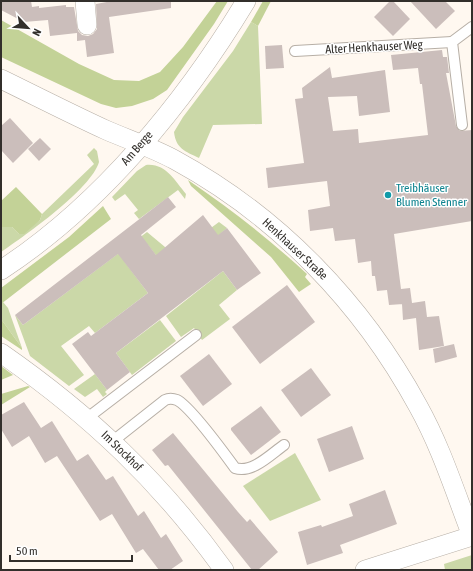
<svg xmlns="http://www.w3.org/2000/svg" width="473" height="571" font-family="'Asap Condensed',sans-serif">
	<style>
		.green { fill: #cbd8a8 }
		.forest { fill: #c3d297 }
		.building { fill: #cbbebb }
		.lines { fill: none; stroke-linecap: round; stroke-linejoin: round }
		.lane-casing { stroke: #b7afa6; stroke-width: 12 }
		.street-casing { stroke: #b7afa6; stroke-width: 20 }
		.lane { stroke: #fff; stroke-width: 10 }
		.street { stroke: #fff; stroke-width: 19 }
		.culture-dot { fill: #0f9aa8; stroke: #fff; stroke-width: 1.5 }
		.labels { text-anchor: middle; stroke-width: 3; stroke-linejoin: round; paint-order: stroke }
		.street-label { font-size: 12px; fill: #322f2b; stroke: #fff }
		.culture-label { font-size: 12px; fill: #0d838f; stroke: #fff; text-anchor: start }
	</style>
	<rect width="100%" height="100%" fill="#fff8f0"/>
	<g class="green">
		<path d="M251,22L258,26L262,124L213,125L199,158C185,151 176,149 174,132L183,117L233,51Z"/>
		<path d="M94,148L97,151L99,162C92,188 25,236 1,252V227H12L19,234L40,220L42,214L94,164L87,155Z"/>
		<path d="M146,165C166,163 175,181 186,194L185,199L178,190L139,219L134,213L138,210L125,194L115,201L112,197L137,171Z"/>
		<polygon points="219,222 227,228 172,276 148,245 124,261 148,293 95,333 89,326 61,346 84,375 69,386 30,356 15,315 23,325 147,232 165,247 173,256"/>
		<polygon points="223,271 237,290 219,305 230,319 202,340 194,328 181,337 166,316"/>
		<polygon points="3,302 8,308 22,348 1,319 1,304"/>
		<polygon points="160,320 176,341 132,375 116,353"/>
		<polygon points="95,374 107,390 105,392 107,394 103,397 97,389 85,397 74,389"/>
		<polygon points="295,453 321,500 270,521 243,486"/>
		<polygon points="472,555 472,570 445,570 444,564"/>
	</g>
	<g class="forest">
		<polygon points="217,1 228,1 214,24 167,90 153,99 132,106 116,108 101,104 1,57 1,20 79,64 114,80 139,81 160,72 183,47"/>
		<polygon points="263,1 271,1 258,26 251,22"/>
		<path d="M188,180C232,210 268,238 307,274L305,277L311,284L299,292L271,257L191,186Z"/>
		<polygon points="16,187 42,214 40,220 24,234 19,234 12,227 1,227 1,201"/>
		<polygon points="103,206 111,219 1,304 1,288 69,237"/>
		<polygon points="1,319 22,348 22,350 1,336"/>
		<polygon points="1,366 13,375 1,380"/>
		<polygon points="28,386 30,387 1,405 1,394"/>
	</g>
	<g class="building">
		<polygon points="1,1 31,1 32,7 39,6 39,8 66,5 66,7 74,7 78,31 82,35 88,36 93,34 97,29 96,4 112,1 171,1 171,8 109,17 114,53 87,57 85,40 77,41 77,33 50,36 48,20 24,22 1,10"/>
		<polygon points="390,1 393,1 410,19 393,36 374,17"/>
		<polygon points="410,1 445,1 455,11 436,29"/>
		<polygon points="282,45 284,68 266,69 265,46"/>
		<polygon points="442,50 443,57 447,57 449,73 446,73 456,126 460,131 472,130 472,221 394,234 401,289 410,288 412,303 425,301 427,317 439,316 444,346 419,350 416,318 403,320 402,304 403,304 389,305 387,290 377,291 375,276 372,276 371,261 358,263 355,239 335,241 333,228 310,231 308,210 330,206 327,181 268,188 266,168 304,163 295,99 303,98 302,88 330,67 332,78 385,70 390,112 359,116 357,96 328,97 333,131 358,129 359,143 428,135 422,84 420,84 418,68 393,70 391,55"/>
		<polygon points="10,118 33,143 13,163 1,150 1,126"/>
		<polygon points="40,138 51,149 39,161 28,149"/>
		<polygon points="168,197 176,207 141,235 156,255 203,215 218,235 227,228 261,273 237,290 223,271 116,353 130,372 107,390 72,344 88,332 91,336 148,293 118,254 23,325 15,315"/>
		<polygon points="287,285 315,322 260,364 232,327"/>
		<polygon points="454,344 457,357 435,363 433,349"/>
		<polygon points="209,354 232,384 203,406 180,376"/>
		<polygon points="311,368 331,395 301,417 281,390"/>
		<polygon points="24,402 41,428 52,421 77,461 88,454 106,480 113,476 138,516 144,511 161,538 166,534 183,561 170,570 159,570 143,549 136,553 112,514 100,521 57,456 45,463 29,436 12,447 1,429 1,415"/>
		<polygon points="261,406 281,432 251,455 231,430 231,428"/>
		<polygon points="352,426 364,459 329,472 317,439"/>
		<polygon points="173,433 238,512 247,522 250,519 278,552 258,570 252,570 168,465 165,466 152,450"/>
		<polygon points="385,490 397,524 340,545 343,553 307,565 298,532 321,525 322,527 353,516 349,504"/>
	</g>
	<g class="lines">
		<g class="lane-casing">
			<g id="lane">
				<polyline points="295,51 452,42"/>
				<polyline points="462,125 452,42 472,27"/>
				<polyline points="86,419 196,335"/>
				<path d="M113,441L165,400C169,398 172,398 177,400C191,407 224,453 235,468C252,474 271,454 284,445"/>
			</g>
		</g>
		<g class="street-casing">
			<g id="street">
				<polyline points="85,1 87,25"/>
				<path d="M1,79C36,96 71,114 106,130C129,140 153,148 175,160C278,216 362,303 418,406C441,447 455,492 472,536"/>
				<path d="M1,270C101,205 185,102 246,1"/>
				<path d="M1,353C90,415 160,481 224,570"/>
				<polyline points="365,570 472,536"/>
			</g>
		</g>
		<use href="#lane" class="lane"/>
		<use href="#street" class="street"/>
	</g>
	<circle class="culture-dot" cx="388" cy="195" r="4"/>
	<g class="labels">
		<g class="street-label">
			<text transform="translate(374 47) rotate(-3)" y="4">Alter Henkhauser Weg</text>
			<text transform="translate(137 148) rotate(-49)" y="4">Am Berge</text>
			<text transform="translate(295 249) rotate(43)" y="4">Henkhauser Straße</text>
			<text transform="translate(122 451) rotate(44)" y="4">Im Stockhof</text>
		</g>
		<g class="culture-label">
			<text x="396" y="192">Treibhäuser<tspan x="396" dy="14">Blumen Stenner</tspan></text>
		</g>
	</g>
	<rect width="473" height="571" fill="none" stroke="#322f2b" stroke-width="4"/>
	<g transform="translate(28 28) rotate(116)" stroke="#ffffff" stroke-width="3" paint-order="stroke">
	<path d="M0-3L7 15L0 10L-7 15Z" fill="#322f2b"/>
	<text y="-6" font-size="11" font-weight="bold" text-anchor="middle" fill="#322f2b">N</text>
	</g>
	<path d="M10 555v6h122v-6" fill="none" stroke="#322f2b" stroke-width="2"/>
	<text x="16" y="555" font-size="12" fill="#322f2b" stroke="#ffffff" stroke-width="3" paint-order="stroke">50 m</text>
</svg>
